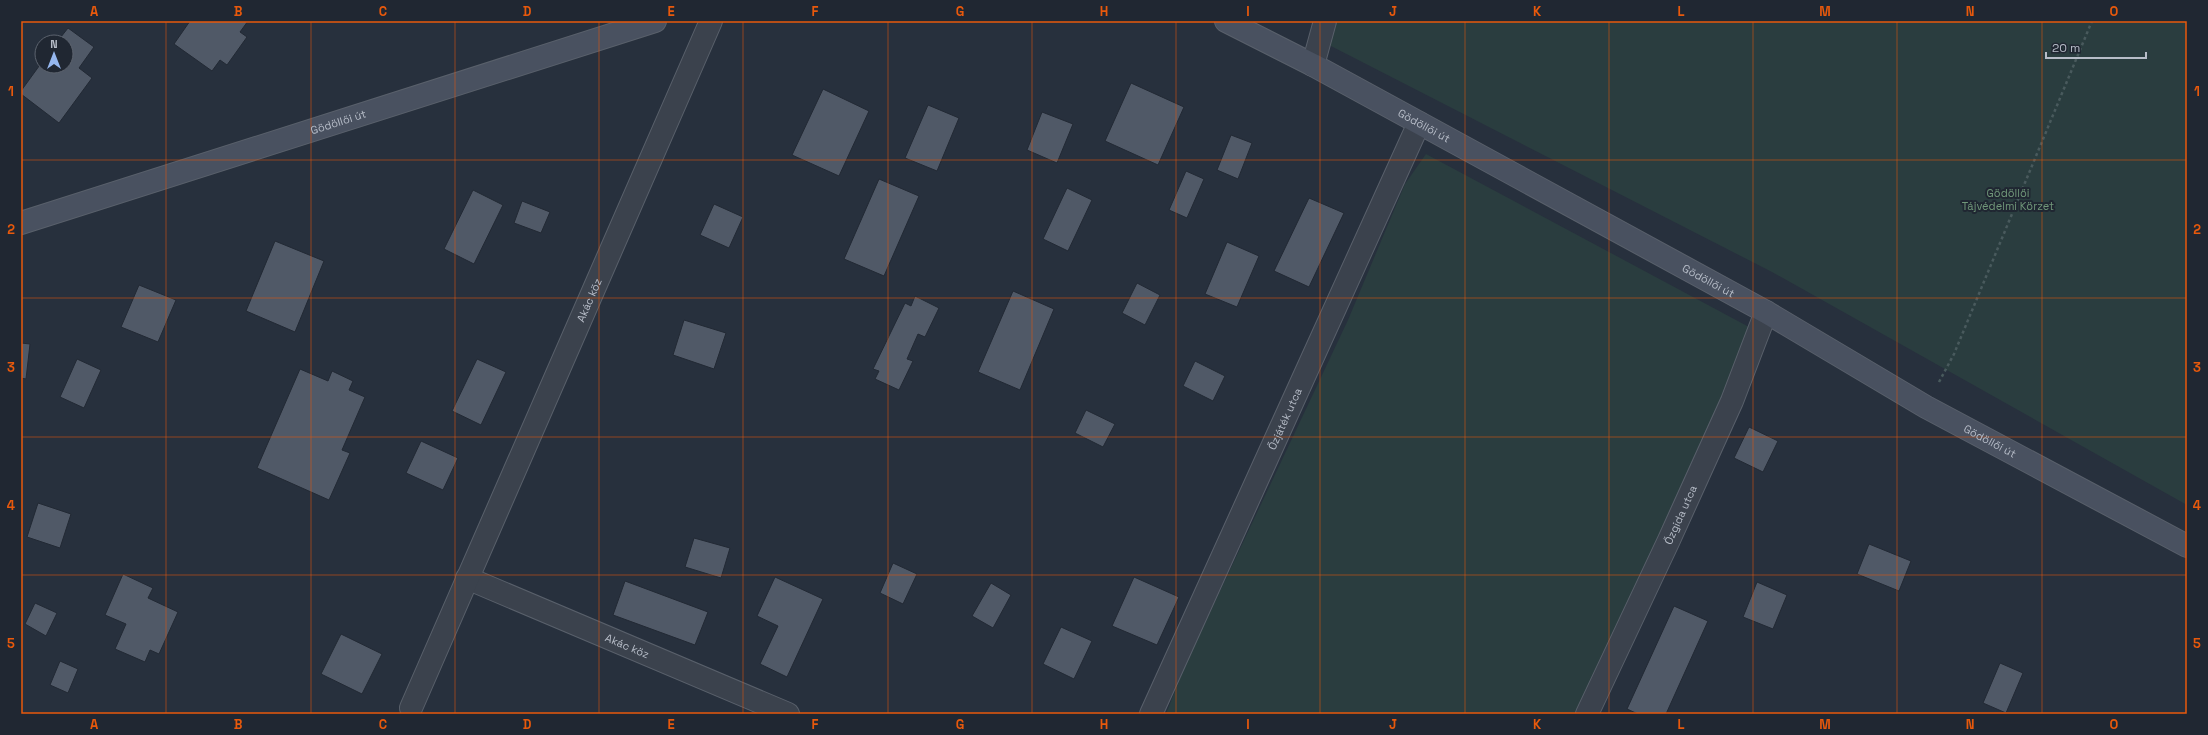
<svg xmlns="http://www.w3.org/2000/svg" width="2208" height="735" font-family="'Space Grotesk',sans-serif">
	<style>
		.green { fill: #2a3d3f }
		.building { fill: #505967; stroke: #222934 }
		.lines { fill: none; stroke-linecap: round; stroke-linejoin: round }
		.minor-casing { stroke: #59606b; stroke-width: 24 }
		.secondary-casing { stroke: #59606b; stroke-width: 24 }
		.path { stroke: #495a5d; stroke-width: 2.5; stroke-dasharray: 3 3; stroke-linecap: butt }
		.minor { stroke: #3b424d; stroke-width: 22 }
		.secondary { stroke: #495160; stroke-width: 22 }
		.grid { fill: none; stroke: #e8590c; stroke-width: 1; stroke-opacity: 0.55 }
		.labels { text-anchor: middle; stroke-width: 4; stroke-linejoin: round; paint-order: stroke }
		.street-label { font-size: 11px; fill: #b7bdc8; stroke: #202732 }
		.park-label { font-size: 11px; fill: #709779; stroke: #202732 }
		.neatline { fill: none; stroke: #e8590c; stroke-width: 1.5 }
		.grid-label { font-size: 13px; text-anchor: middle; font-weight: bold; fill: #e8590c }
	</style>
	<rect width="100%" height="100%" fill="#27303d"/>
	<g class="green">
		<polygon points="1336,21 2187,21 2187,505 1772,272 1329,45"/>
		<polygon points="1426,154 1749,327 1726,406 1576,714 1166,714 1186,663 1348,320 1405,184"/>
	</g>
	<g class="building">
		<polygon points="190,21 248,21 240,32 247,37 227,65 220,60 212,71 174,44"/>
		<polygon points="68,28 94,47 79,68 92,78 59,123 21,94 21,91 42,62 42,66 66,66 66,42 57,42"/>
		<polygon points="1131,83 1184,107 1158,165 1105,141"/>
		<polygon points="823,89 869,111 839,176 792,155"/>
		<polygon points="928,105 959,118 937,171 905,158"/>
		<polygon points="1042,112 1073,124 1057,163 1027,150"/>
		<polygon points="1231,135 1252,143 1238,179 1217,170"/>
		<polygon points="1186,171 1204,179 1187,218 1169,210"/>
		<polygon points="879,179 919,196 884,276 844,259"/>
		<polygon points="1067,188 1092,200 1068,251 1043,239"/>
		<polygon points="473,190 503,205 474,264 444,249"/>
		<polygon points="1309,198 1344,213 1309,287 1274,271"/>
		<polygon points="522,201 550,212 541,233 514,223"/>
		<polygon points="714,204 743,217 729,248 700,235"/>
		<polygon points="275,241 324,261 295,332 246,311"/>
		<polygon points="1227,242 1259,256 1237,307 1205,294"/>
		<polygon points="1137,283 1160,295 1145,325 1122,313"/>
		<polygon points="139,285 176,300 158,342 121,327"/>
		<polygon points="1013,291 1054,309 1020,390 978,372"/>
		<polygon points="915,296 939,308 925,337 918,334 907,359 913,361 899,390 875,379 879,371 873,369 905,303 911,306"/>
		<polygon points="684,320 726,333 714,369 673,355"/>
		<polygon points="21,343 30,344 26,379 21,378"/>
		<polygon points="77,359 101,370 84,408 60,397"/>
		<polygon points="477,359 506,372 481,425 452,411"/>
		<polygon points="1195,361 1225,376 1213,401 1183,386"/>
		<polygon points="300,369 328,381 332,371 353,381 349,390 365,397 342,450 350,453 329,500 257,468"/>
		<polygon points="1086,410 1115,424 1103,447 1075,433"/>
		<polygon points="1749,427 1778,441 1763,472 1734,458"/>
		<polygon points="421,441 458,458 443,490 406,473"/>
		<polygon points="38,503 71,514 60,548 27,537"/>
		<polygon points="694,538 730,548 721,578 685,567"/>
		<polygon points="1869,544 1911,561 1899,591 1857,574"/>
		<polygon points="893,563 917,574 903,604 880,593"/>
		<polygon points="123,574 153,588 148,598 178,612 159,654 150,650 145,662 115,649 126,624 105,615"/>
		<polygon points="775,577 823,599 787,677 760,664 778,626 757,616"/>
		<polygon points="1134,577 1179,597 1157,645 1112,626"/>
		<polygon points="625,581 708,612 695,645 613,615"/>
		<polygon points="1757,582 1787,595 1773,629 1743,617"/>
		<polygon points="991,583 1011,595 993,628 972,616"/>
		<polygon points="35,603 57,613 46,636 25,624"/>
		<polygon points="1674,606 1708,621 1666,714 1638,714 1627,709"/>
		<polygon points="1061,627 1092,641 1074,679 1043,664"/>
		<polygon points="341,634 382,654 362,694 321,674"/>
		<polygon points="60,661 78,669 68,693 50,685"/>
		<polygon points="2000,663 2023,673 2006,713 1983,703"/>
	</g>
	<g class="lines">
		<g class="minor-casing">
			<g id="minor">
				<polyline points="1313,65 1325,21"/>
				<path id="s1" d="M467,578L788,714"/>
				<path id="s2" d="M411,708L711,21"/>
				<path id="s3" d="M1151,714L1419,123"/>
				<path id="s4" d="M1587,714L1669,540L1732,401L1766,312"/>
			</g>
		</g>
		<g class="secondary-casing">
			<g id="secondary">
				<path id="s5" d="M1226,21L1313,65L1766,312L1926,407L2187,546"/>
				<path id="s6" d="M21,223L655,21"/>
			</g>
		</g>
		<polyline class="path" points="1939,382 1954,354 2092,21"/>
		<use href="#minor" class="minor"/>
		<use href="#secondary" class="secondary"/>
	</g>
	<path class="grid" d="M166,21V714M311,21V714M455,21V714M599,21V714M743,21V714M888,21V714M1032,21V714M1176,21V714M1320,21V714M1465,21V714M1609,21V714M1753,21V714M1897,21V714M2042,21V714M21,160H2187M21,298H2187M21,437H2187M21,575H2187"/>
	<g class="labels">
		<g class="street-label">
			<text dy="4" stroke="none"><textPath href="#s6" startOffset="333">Gödöllői út</textPath></text>
			<text dy="4" stroke="none"><textPath href="#s5" startOffset="224">Gödöllői út</textPath></text>
			<text dy="4" stroke="none"><textPath href="#s5" startOffset="548">Gödöllői út</textPath></text>
			<text dy="4" stroke="none"><textPath href="#s2" startOffset="445">Akác köz</textPath></text>
			<text dy="4" stroke="none"><textPath href="#s3" startOffset="324">Őzjáték utca</textPath></text>
			<text dy="4" stroke="none"><textPath href="#s5" startOffset="872">Gödöllői út</textPath></text>
			<text dy="4" stroke="none"><textPath href="#s4" startOffset="220">Őzgida utca</textPath></text>
			<text dy="4" stroke="none"><textPath href="#s1" startOffset="174">Akác köz</textPath></text>
		</g>
		<g class="park-label">
			<text x="2008" y="197">Gödöllői<tspan x="2008" dy="13">Tájvédelmi Körzet</tspan></text>
		</g>
	</g>
	<rect width="2208" height="735" fill="none" stroke="#202732" stroke-width="44"/>
	<g transform="translate(54 54)"><circle r="19" fill="#202732" stroke="#5c636e"/>
	<path d="M0-3L7 15L0 10L-7 15Z" fill="#95b7ee"/>
	<text y="-6" font-size="11" font-weight="bold" text-anchor="middle" fill="#b7bdc8">N</text>
	</g>
	<path d="M2046 52v6h100v-6" fill="none" stroke="#b7bdc8" stroke-width="2"/>
	<text x="2052" y="52" font-size="12" fill="#b7bdc8" stroke="#202732" stroke-width="3" paint-order="stroke">20 m</text>
	<rect x="22" y="22" width="2164" height="691" class="neatline"/>
	<g class="grid-label">
		<text x="94" y="16">A</text>
		<text x="238" y="16">B</text>
		<text x="383" y="16">C</text>
		<text x="527" y="16">D</text>
		<text x="671" y="16">E</text>
		<text x="815" y="16">F</text>
		<text x="960" y="16">G</text>
		<text x="1104" y="16">H</text>
		<text x="1248" y="16">I</text>
		<text x="1393" y="16">J</text>
		<text x="1537" y="16">K</text>
		<text x="1681" y="16">L</text>
		<text x="1825" y="16">M</text>
		<text x="1970" y="16">N</text>
		<text x="2114" y="16">O</text>
		<text x="11" y="96">1</text>
		<text x="2197" y="96">1</text>
		<text x="11" y="234">2</text>
		<text x="2197" y="234">2</text>
		<text x="11" y="372">3</text>
		<text x="2197" y="372">3</text>
		<text x="11" y="510">4</text>
		<text x="2197" y="510">4</text>
		<text x="11" y="648">5</text>
		<text x="2197" y="648">5</text>
		<text x="94" y="729">A</text>
		<text x="238" y="729">B</text>
		<text x="383" y="729">C</text>
		<text x="527" y="729">D</text>
		<text x="671" y="729">E</text>
		<text x="815" y="729">F</text>
		<text x="960" y="729">G</text>
		<text x="1104" y="729">H</text>
		<text x="1248" y="729">I</text>
		<text x="1393" y="729">J</text>
		<text x="1537" y="729">K</text>
		<text x="1681" y="729">L</text>
		<text x="1825" y="729">M</text>
		<text x="1970" y="729">N</text>
		<text x="2114" y="729">O</text>
	</g>
</svg>
